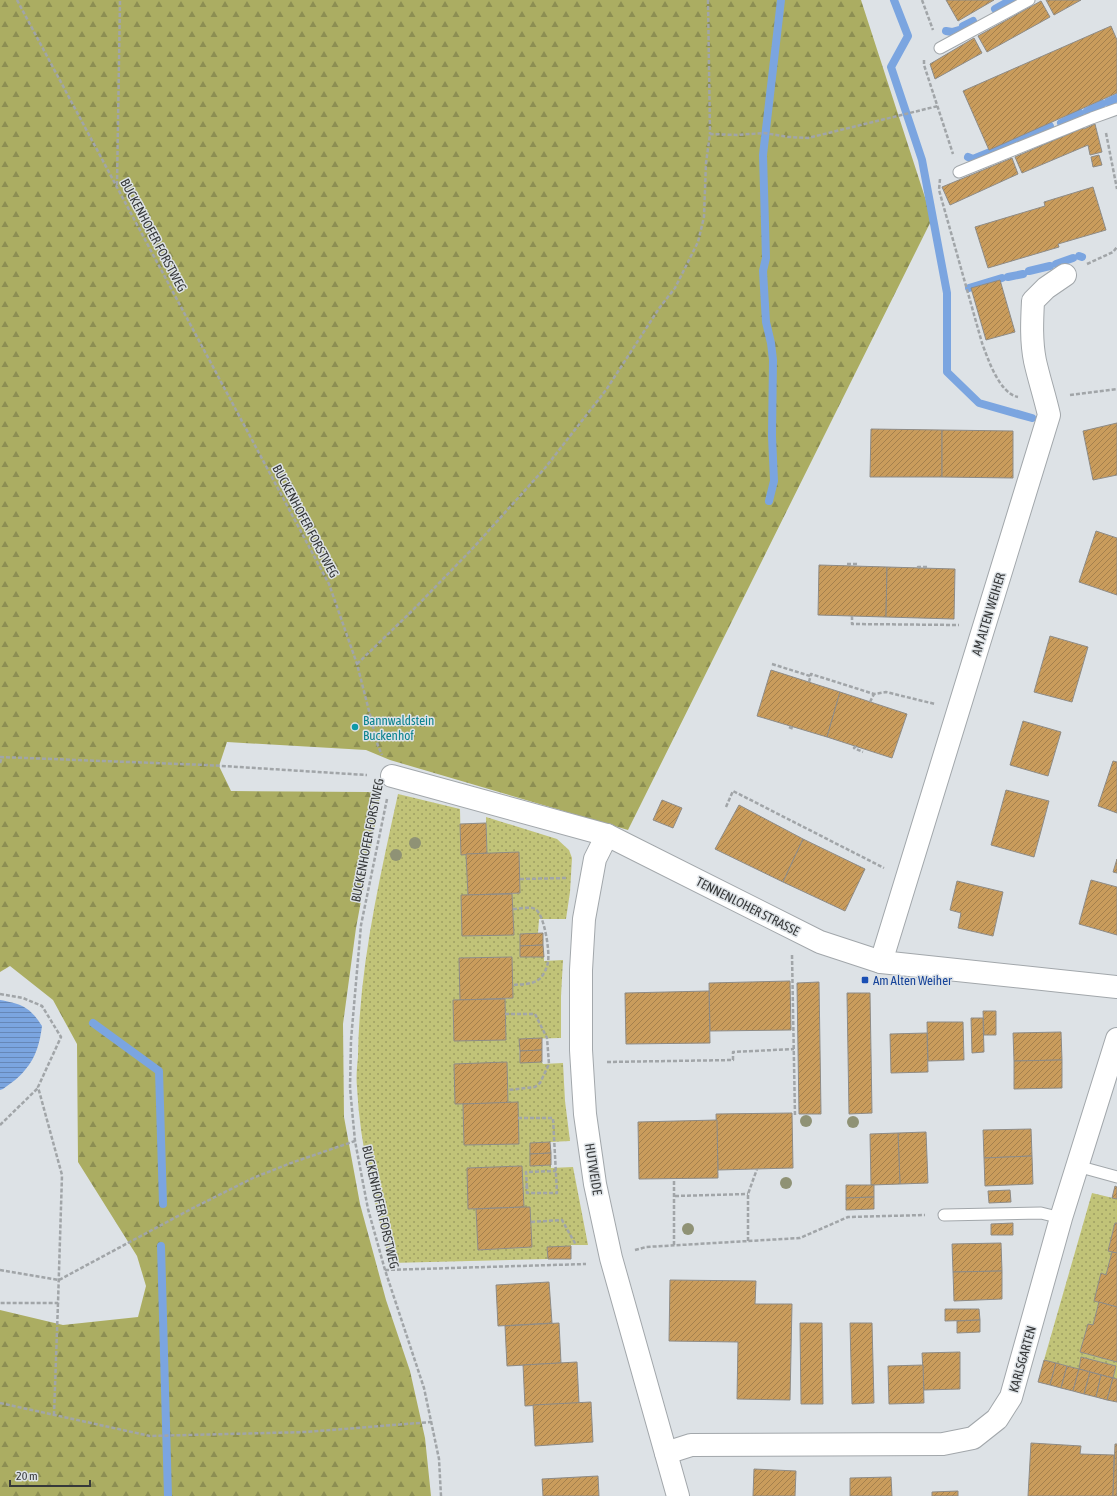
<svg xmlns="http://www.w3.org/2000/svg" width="1117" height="1496" font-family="'Asap Condensed',sans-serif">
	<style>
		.grass { fill: url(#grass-dots); fill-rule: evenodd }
		.forest { fill: url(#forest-firs) }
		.water { fill: url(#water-rules) }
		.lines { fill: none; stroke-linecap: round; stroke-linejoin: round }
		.stream { stroke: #7ba5e0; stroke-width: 8 }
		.building { fill: url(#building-hatch); stroke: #8e8b86 }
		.service-casing { stroke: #a2a7ab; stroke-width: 13 }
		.minor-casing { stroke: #a2a7ab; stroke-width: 24 }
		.path { stroke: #a1a5a8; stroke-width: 2.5; stroke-dasharray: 4 2; stroke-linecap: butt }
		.service { stroke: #fff; stroke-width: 11 }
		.minor { stroke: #fff; stroke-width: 22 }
		.tree { fill: #8f9275 }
		.culture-dot { fill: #0f9aa8; stroke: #dde2e6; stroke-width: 1.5 }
		.transit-dot { fill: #1a4fb4; stroke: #dde2e6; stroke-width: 1.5 }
		.labels { text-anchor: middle; stroke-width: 3; stroke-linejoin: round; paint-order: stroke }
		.street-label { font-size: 13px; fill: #37393a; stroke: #dde2e6 }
		.culture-label { font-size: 13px; fill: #0d838f; stroke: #dde2e6; text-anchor: start }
		.transit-label { font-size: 13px; fill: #164399; stroke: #dde2e6; text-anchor: start }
	</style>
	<defs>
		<pattern id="grass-dots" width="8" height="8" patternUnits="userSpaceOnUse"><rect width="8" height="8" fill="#c1c378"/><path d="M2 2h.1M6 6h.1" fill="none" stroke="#9e9f63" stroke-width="1.8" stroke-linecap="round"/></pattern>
		<pattern id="forest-firs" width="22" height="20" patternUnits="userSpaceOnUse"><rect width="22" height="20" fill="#abad62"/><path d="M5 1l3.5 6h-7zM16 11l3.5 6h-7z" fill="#8c8e52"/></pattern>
		<pattern id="water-rules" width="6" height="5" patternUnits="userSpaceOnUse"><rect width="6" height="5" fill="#7ba5e0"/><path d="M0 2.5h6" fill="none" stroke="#6687b7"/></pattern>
		<pattern id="building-hatch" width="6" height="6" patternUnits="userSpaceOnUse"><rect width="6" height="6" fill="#c99c5c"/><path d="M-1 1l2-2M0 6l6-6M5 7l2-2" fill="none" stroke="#a4804d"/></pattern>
	</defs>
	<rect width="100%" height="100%" fill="#dde2e6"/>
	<g class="grass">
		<path d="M398,794L460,809L461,854H466L468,895L461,896L462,936L514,934L512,894L520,893L519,853H487L486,817L557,839L569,850L572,858L570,892L566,919H539L538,933L520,934L521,957H544V961L563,960L561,996V1038L519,1039L520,1062H542L543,1064L563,1063L565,1101L570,1141L530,1143V1166L551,1165V1168L573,1167L588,1245H571V1246L547,1248L548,1259L390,1263C375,1205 360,1147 357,1087C356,1077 357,1067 358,1057C359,968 379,881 398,794ZM512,957L513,998L505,999L506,1040L454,1041L453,1000H460L459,958ZM507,1063L508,1103L519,1144L464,1145L463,1104H455L454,1064ZM522,1166L524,1207H530L532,1247L478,1250L476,1209H468L467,1168Z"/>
		<polygon points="1092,1193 1117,1199 1117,1223 1115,1223 1108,1251 1112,1252 1106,1275 1101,1274 1094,1301 1099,1302 1093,1325 1088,1324 1080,1352 1117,1362 1117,1379 1113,1378 1116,1366 1082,1357 1079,1369 1044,1360"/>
	</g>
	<polygon class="forest" points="0,0 861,0 932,219 628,830 390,760 366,750 227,742 219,766 231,791 368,792 379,794 379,804 356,928 343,1024 344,1117 360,1204 386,1300 410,1371 425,1438 431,1496 0,1496 0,1310 63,1325 138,1317 146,1286 137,1256 78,1162 77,1044 53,1000 10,966 0,972"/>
	<path class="water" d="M0,1000C22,1004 30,1007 42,1026C40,1042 36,1058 25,1070C20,1077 11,1083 3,1089L0,1090Z"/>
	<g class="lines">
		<g class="stream">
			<polyline points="894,0 908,36 891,67 922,160 947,293 947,372 979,403 1032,418"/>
			<polyline points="995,9 1011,0"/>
			<polyline points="963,26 973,21"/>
			<polyline points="946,31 952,32 959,30"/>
			<polyline points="1108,102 1117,98"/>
			<polyline points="1087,111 1102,104"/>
			<polyline points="1061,123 1080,113"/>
			<polyline points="1041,130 1050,126"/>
			<polyline points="1014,141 1035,132"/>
			<polyline points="968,157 973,159 1010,144"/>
			<polyline points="1079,256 1082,257"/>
			<polyline points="1056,264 1073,258"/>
			<polyline points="1029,271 1050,266"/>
			<polyline points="1008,277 1023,274"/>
			<polyline points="969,288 1002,278"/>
			<polyline points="769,501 774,481 772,436 773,360 771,343 766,322 763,271 766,258 763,155 781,0"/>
			<polyline points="93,1023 159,1071 163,1204"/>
			<polyline points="161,1246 168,1496"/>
		</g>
	</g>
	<g class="building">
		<polygon points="946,0 994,0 958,21"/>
		<polygon points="1046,0 1081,0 1054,15"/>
		<polygon points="1041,1 1050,17 987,52 978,36"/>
		<polygon points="1111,26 1117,40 1117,93 989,150 963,91"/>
		<polygon points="974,38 982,53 935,79 930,64"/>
		<polygon points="1095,124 1102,152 1090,155 1088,145 1022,173 1015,157 1083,128 1084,129"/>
		<polygon points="1099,155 1102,165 1093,167 1091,157"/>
		<polygon points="1012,158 1018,174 950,205 942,187"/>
		<polygon points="1093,187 1106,230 1058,244 1059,247 988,268 975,227 1045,206 1044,202"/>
		<polygon points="1000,280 1015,332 986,340 971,288"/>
		<polygon points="1117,423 1117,475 1093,480 1083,431"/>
		<polygon points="871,429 942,430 942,477 870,477"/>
		<polygon points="942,430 1013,431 1013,478 942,477"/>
		<polygon points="1096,531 1117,538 1117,595 1079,582"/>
		<polygon points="819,565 887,567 886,617 818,615"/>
		<polygon points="887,567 955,569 954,619 886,617"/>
		<polygon points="1050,636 1088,647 1072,702 1034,692"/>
		<polygon points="771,670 840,692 827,737 757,716"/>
		<polygon points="840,692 907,714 892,758 827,737"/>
		<polygon points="1023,721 1061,732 1048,776 1010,765"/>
		<polygon points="1113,761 1117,762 1117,813 1098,806"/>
		<polygon points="1006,790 1049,801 1034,857 991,845"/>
		<polygon points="662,800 682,808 673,828 653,820"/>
		<polygon points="739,805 803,839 783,882 715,849"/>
		<polygon points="486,823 487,853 461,855 460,824"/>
		<polygon points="803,839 865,869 845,911 783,882"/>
		<polygon points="519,852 520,893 468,895 466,854"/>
		<polygon points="1117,859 1117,873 1113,872"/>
		<polygon points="1091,880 1117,887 1117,935 1079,924"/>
		<polygon points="957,881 1003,892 993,936 958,928 961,913 950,910"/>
		<polygon points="512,894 514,935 462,936 461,895"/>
		<polygon points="543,933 543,945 520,946 520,934"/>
		<polygon points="543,945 544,957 520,957 520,946"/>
		<polygon points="512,957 513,998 460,1000 459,958"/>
		<polygon points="790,981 791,1030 710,1031 709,983"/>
		<polygon points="819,982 821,1114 799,1114 797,983"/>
		<polygon points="709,991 710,1043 626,1044 625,993"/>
		<polygon points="847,993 870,993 872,1113 849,1114"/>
		<polygon points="505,999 506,1040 454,1041 453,1000"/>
		<polygon points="983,1011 996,1011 996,1035 984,1035"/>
		<polygon points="971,1018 983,1018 984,1052 972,1053"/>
		<polygon points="927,1022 963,1022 964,1060 928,1061"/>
		<polygon points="1061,1032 1062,1060 1014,1061 1013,1033"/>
		<polygon points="927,1033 928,1072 891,1073 890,1034"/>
		<polygon points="542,1038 542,1050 520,1051 519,1039"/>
		<polygon points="542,1050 542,1062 520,1063 520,1051"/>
		<polygon points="1062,1060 1062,1088 1014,1089 1014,1061"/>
		<polygon points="507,1062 508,1103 455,1104 454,1064"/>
		<polygon points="518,1102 519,1144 464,1145 463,1104"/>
		<polygon points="792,1113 793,1168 718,1170 716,1114"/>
		<polygon points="717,1120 718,1178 639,1179 638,1122"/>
		<polygon points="1031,1129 1032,1156 984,1158 983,1130"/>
		<polygon points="926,1132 928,1183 900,1184 898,1133"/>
		<polygon points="898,1133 900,1184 871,1185 870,1134"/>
		<polygon points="550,1142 551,1153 530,1154 530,1143"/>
		<polygon points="551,1153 551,1165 530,1166 530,1154"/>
		<polygon points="1032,1156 1033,1184 985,1186 984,1158"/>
		<polygon points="522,1166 524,1207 468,1209 467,1168"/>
		<polygon points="846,1185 874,1185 874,1197 846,1198"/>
		<polygon points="1115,1186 1117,1187 1117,1199 1112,1198"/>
		<polygon points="1010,1190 1011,1202 989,1203 988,1191"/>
		<polygon points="874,1197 874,1209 846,1210 846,1198"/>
		<polygon points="524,1207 530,1207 532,1247 478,1250 476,1209"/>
		<polygon points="1013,1223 1013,1235 991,1235 991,1224"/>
		<polygon points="1115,1223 1117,1223 1117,1253 1108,1251"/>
		<polygon points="1001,1243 1002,1271 953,1272 952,1244"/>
		<polygon points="571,1246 571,1259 548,1259 547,1247"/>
		<polygon points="1112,1252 1117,1253 1117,1307 1094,1301 1101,1273 1106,1275"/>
		<polygon points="1002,1271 1002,1299 954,1301 953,1272"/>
		<polygon points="670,1280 756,1281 755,1304 792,1304 790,1400 737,1399 738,1342 669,1341"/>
		<polygon points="549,1282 552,1323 498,1326 496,1285"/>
		<polygon points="1099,1302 1117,1307 1117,1362 1080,1352 1088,1324 1093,1325"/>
		<polygon points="945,1309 979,1309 980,1320 945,1321"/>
		<polygon points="980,1320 980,1332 957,1333 957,1321"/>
		<polygon points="559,1323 561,1363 507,1366 505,1326"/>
		<polygon points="800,1323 822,1323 823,1404 801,1404"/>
		<polygon points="850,1323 872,1323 874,1403 852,1404"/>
		<polygon points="960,1352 960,1389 924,1390 922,1353"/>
		<polygon points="1081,1357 1116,1366 1113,1378 1079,1369"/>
		<polygon points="1044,1360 1056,1363 1050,1385 1038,1382"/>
		<polygon points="577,1362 579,1403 525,1406 523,1365"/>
		<polygon points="1056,1363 1067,1366 1061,1388 1050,1385"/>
		<polygon points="923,1365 924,1403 889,1404 888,1366"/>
		<polygon points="1067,1366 1079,1369 1073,1391 1061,1388"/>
		<polygon points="1079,1369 1090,1372 1084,1394 1073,1391"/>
		<polygon points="1090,1372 1101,1375 1096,1397 1084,1394"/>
		<polygon points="1101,1375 1113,1378 1107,1400 1096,1397"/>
		<polygon points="1113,1378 1117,1379 1117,1402 1107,1400"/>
		<polygon points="591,1402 593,1442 535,1446 533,1405"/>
		<polygon points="1031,1443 1081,1446 1080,1454 1114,1455 1113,1496 1028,1496"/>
		<polygon points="1115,1444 1117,1444 1117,1496 1113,1496"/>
		<polygon points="754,1469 796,1471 795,1496 753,1496"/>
		<polygon points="598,1476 599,1496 543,1496 542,1479"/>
		<polygon points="891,1477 892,1496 850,1496 850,1478"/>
		<polygon points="958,1491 958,1496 932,1496 932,1492"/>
	</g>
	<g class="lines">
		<g class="service-casing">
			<g id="service">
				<polyline points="940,48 1029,0"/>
				<polyline points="959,172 1092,118 1117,109"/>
				<polyline points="1077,1166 1117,1177"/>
				<polyline points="944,1215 1041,1213 1061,1218"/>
			</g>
		</g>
		<g class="minor-casing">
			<g id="minor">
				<polyline points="392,776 607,835 820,942 881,962 1117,987"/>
				<polyline points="607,835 595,859 584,919 581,970 581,1050 585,1114 595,1184 611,1258 678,1496"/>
				<path d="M881,962L1049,415C1045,397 1039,379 1035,361C1031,341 1032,321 1033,301L1046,288L1065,275"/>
				<polyline points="666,1453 691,1445 943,1444 973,1438 997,1419 1011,1397 1061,1218 1117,1039"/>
			</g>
		</g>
		<g class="path">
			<polyline points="17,0 329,584 357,664 378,746 382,755"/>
			<polyline points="708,0 710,134"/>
			<polyline points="922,0 933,30"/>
			<polyline points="924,60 924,65 953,154"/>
			<polyline points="1106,133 1117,189"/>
			<path d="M940,179L939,190L982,343C988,359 999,393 1018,397"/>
			<polyline points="117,185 120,0"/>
			<polyline points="1087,264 1113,252 1117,247"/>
			<polyline points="1070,395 1117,389"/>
			<polyline points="847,564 857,564 857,566"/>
			<polyline points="918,568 918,567 929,567"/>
			<polyline points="852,616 852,624 959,625"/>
			<polyline points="357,664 413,610 474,547 545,468 606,390 660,307 675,288 698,242 704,217 706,163 710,134 737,135 764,133 789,137 808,138 938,106"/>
			<polyline points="772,664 810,676"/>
			<polyline points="809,682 811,674 874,694 886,692 935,704"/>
			<polyline points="870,702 874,694"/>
			<polyline points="789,727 794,729"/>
			<polyline points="856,746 854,748 863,752"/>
			<polyline points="0,757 206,765 367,775"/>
			<polyline points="0,763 2,757"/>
			<polyline points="387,799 361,925 351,1040 350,1088 355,1141 368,1209 385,1270 424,1388 439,1459 441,1496"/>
			<polyline points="726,807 733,791 884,868"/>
			<polyline points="520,879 566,878"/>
			<path d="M513,909C519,909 529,906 535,909C544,913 550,951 548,962C547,968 543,977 538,980C531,985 521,984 513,985"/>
			<polyline points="792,955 795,1116"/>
			<polyline points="0,994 23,998 42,1006 61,1037 38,1087 62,1175 58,1303 0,1303"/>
			<polyline points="505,1014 535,1014 547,1038 549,1064 540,1083 535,1087 508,1090"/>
			<polyline points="607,1062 733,1060 733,1052 794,1049"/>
			<polyline points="518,1118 553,1118 557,1193 527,1193 527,1187 523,1186"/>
			<polyline points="0,1125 38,1088"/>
			<polyline points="527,1187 526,1172 556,1171"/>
			<polyline points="675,1196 748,1194"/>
			<polyline points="531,1222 562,1220 576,1245"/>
			<polyline points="748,1241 748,1194 757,1169"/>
			<polyline points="674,1245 674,1179"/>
			<polyline points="635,1250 646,1247 800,1238 848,1217 925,1215"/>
			<polyline points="0,1270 59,1280 193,1208 253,1178 291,1163 355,1141"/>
			<polyline points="385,1270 586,1264"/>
			<polyline points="0,1403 150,1436 306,1432 431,1422"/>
			<polyline points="54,1415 58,1303"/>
		</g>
		<use href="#service" class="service"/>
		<use href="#minor" class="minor"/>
	</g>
	<g class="tree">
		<circle cx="415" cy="843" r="6"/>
		<circle cx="396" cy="855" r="6"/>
		<circle cx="806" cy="1121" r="6"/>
		<circle cx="853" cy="1122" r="6"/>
		<circle cx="786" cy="1183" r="6"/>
		<circle cx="688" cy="1229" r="6"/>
	</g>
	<circle class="culture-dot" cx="355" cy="727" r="4"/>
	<rect class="transit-dot" x="861" y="976" width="8" height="8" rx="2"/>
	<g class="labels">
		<g class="street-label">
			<text transform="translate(154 235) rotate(62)" y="5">BUCKENHOFER FORSTWEG</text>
			<text transform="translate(306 521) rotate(62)" y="5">BUCKENHOFER FORSTWEG</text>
			<text transform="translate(988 614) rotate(-73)" y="5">AM ALTEN WEIHER</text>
			<text transform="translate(367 840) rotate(-79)" y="5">BUCKENHOFER FORSTWEG</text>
			<text transform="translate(748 906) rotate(27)" y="5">TENNENLOHER STRASSE</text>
			<text transform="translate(594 1169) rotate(81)" y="5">HUTWEIDE</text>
			<text transform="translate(381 1207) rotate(77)" y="5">BUCKENHOFER FORSTWEG</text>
			<text transform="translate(1022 1359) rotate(-74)" y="5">KARLSGARTEN</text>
		</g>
		<g class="culture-label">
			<text x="363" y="725">Bannwaldstein<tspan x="363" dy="15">Buckenhof</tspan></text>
		</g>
		<g class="transit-label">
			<text x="873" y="985">Am Alten Weiher</text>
		</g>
	</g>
	<path d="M10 1480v6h80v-6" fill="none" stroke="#37393a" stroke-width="2"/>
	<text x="16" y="1480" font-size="12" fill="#37393a" stroke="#dde2e6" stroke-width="3" paint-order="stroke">20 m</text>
</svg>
